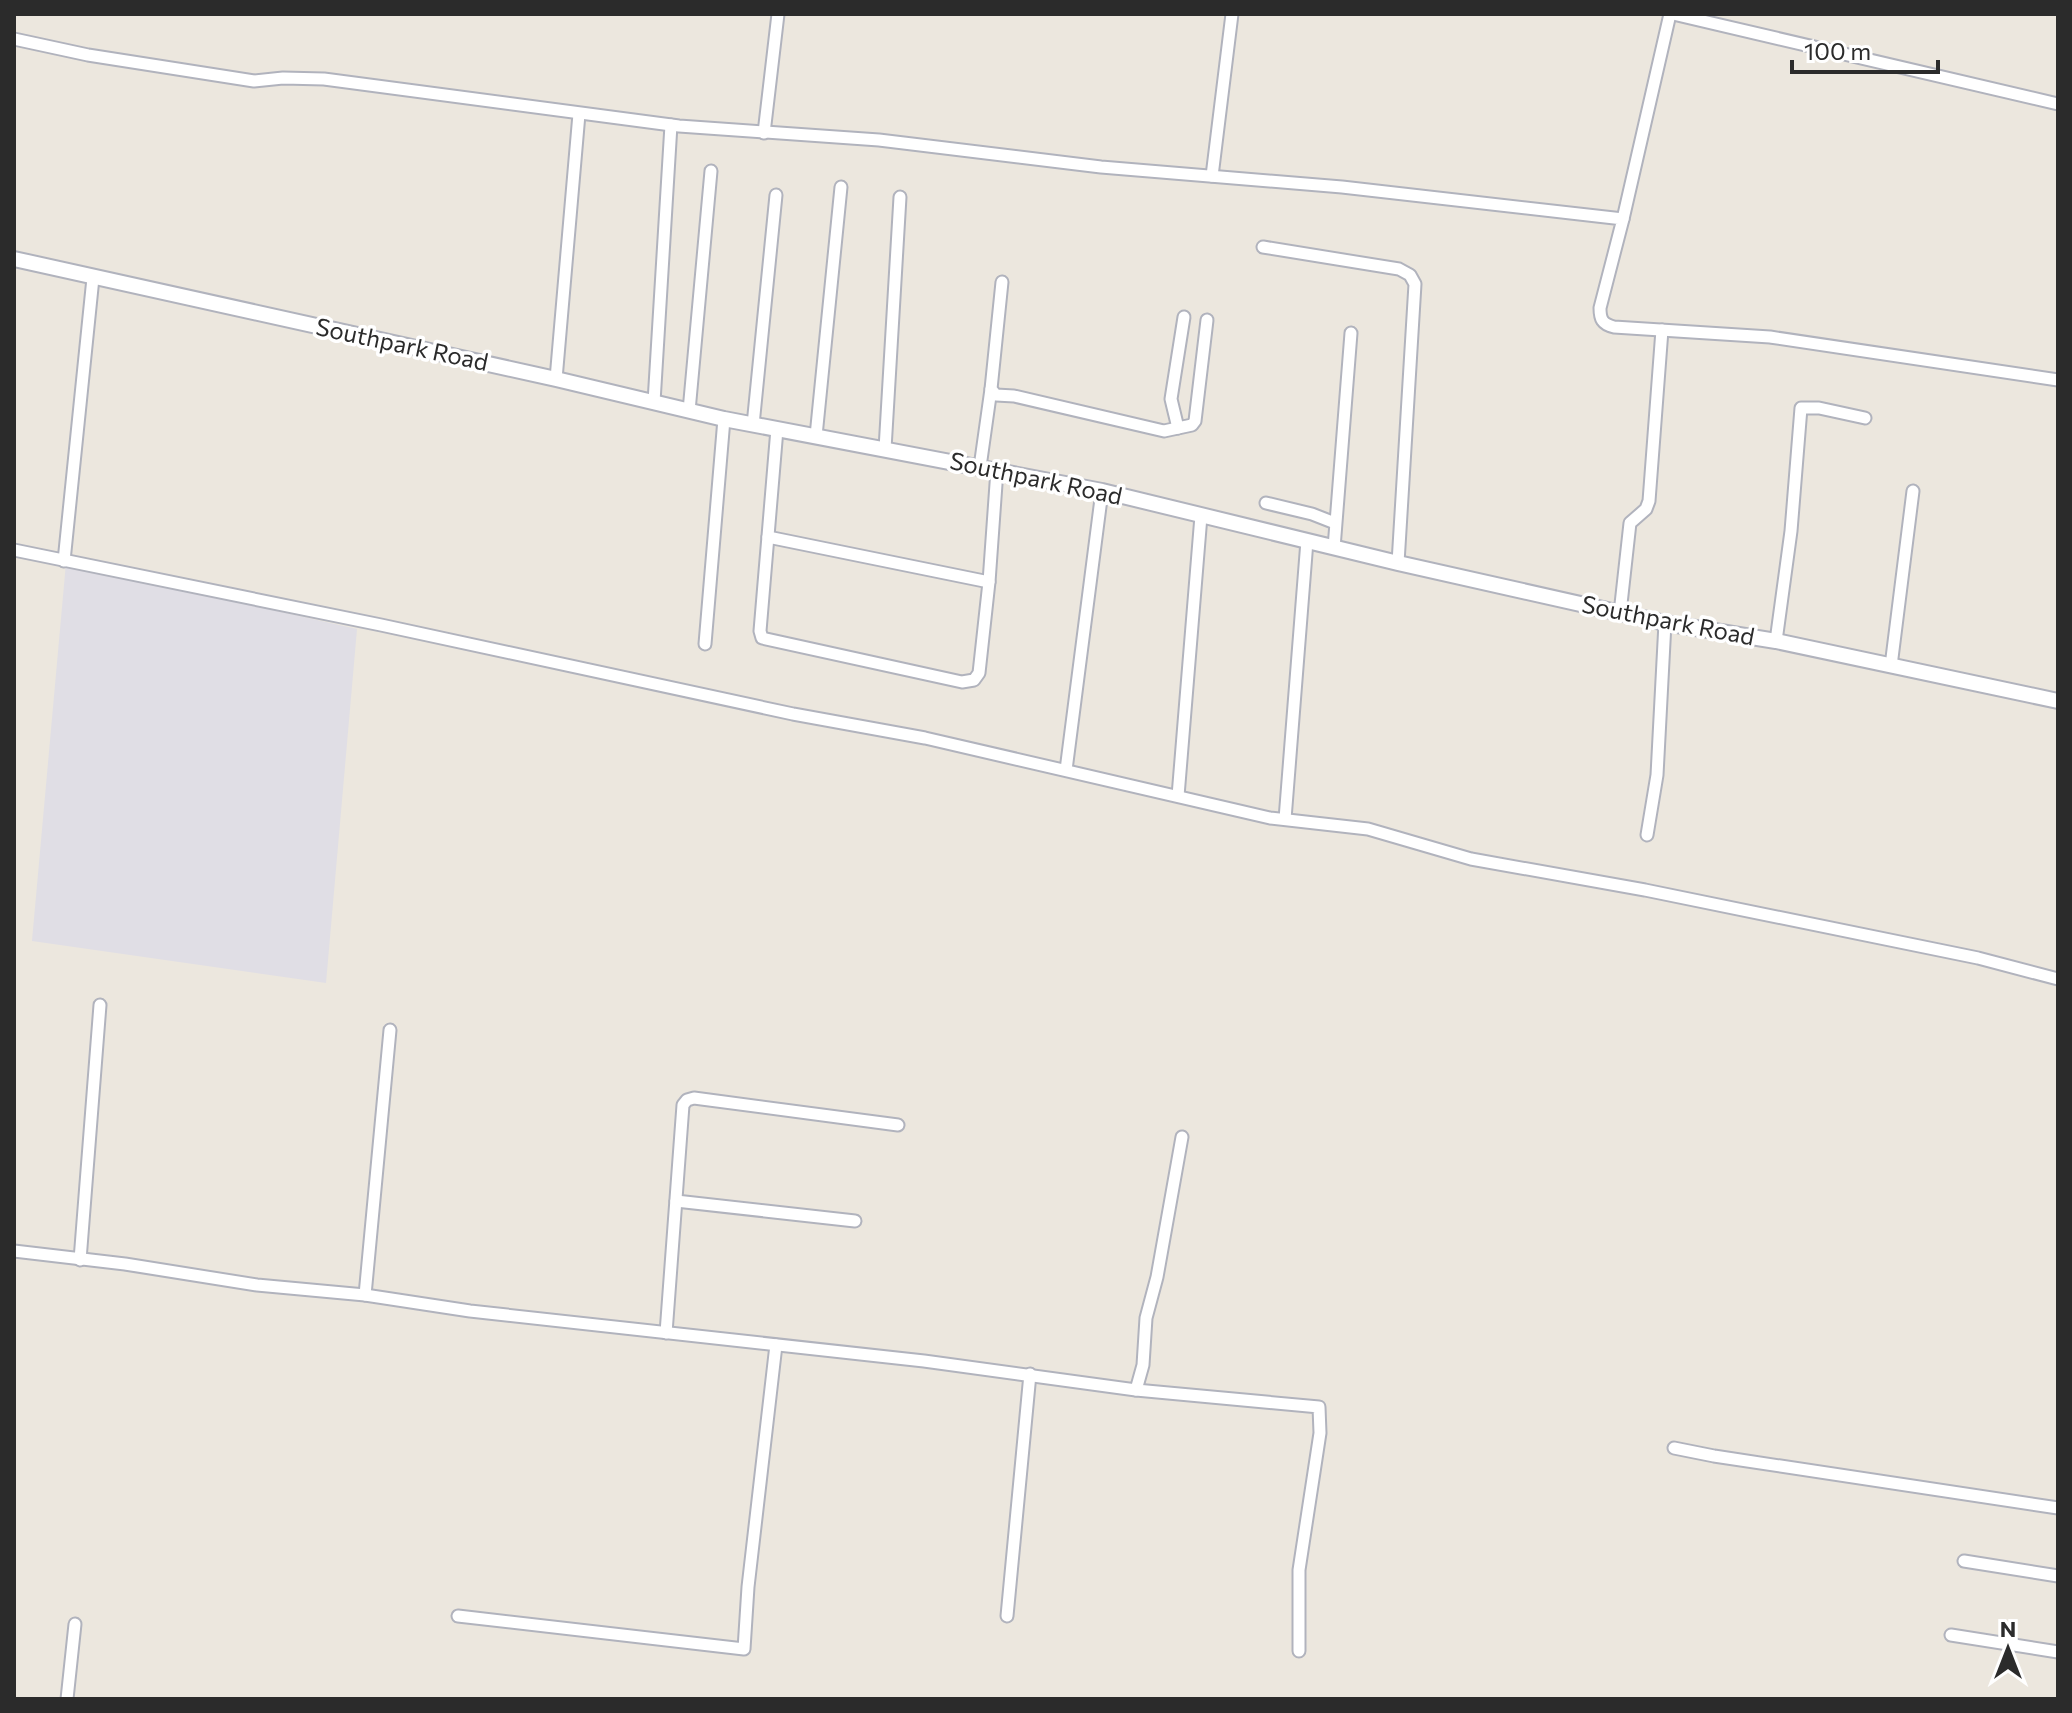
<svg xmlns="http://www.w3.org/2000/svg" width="2072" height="1713" font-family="Commissioner,sans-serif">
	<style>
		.industrial { fill: #e0dee5 }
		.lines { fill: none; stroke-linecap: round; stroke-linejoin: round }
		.minor-casing { stroke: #b1b3bd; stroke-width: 15 }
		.tertiary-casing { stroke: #b1b3bd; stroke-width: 18 }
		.minor { stroke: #fff; stroke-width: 11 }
		.tertiary { stroke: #fff; stroke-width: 14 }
		.labels { text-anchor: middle; stroke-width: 7; stroke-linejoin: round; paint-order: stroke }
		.street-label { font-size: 24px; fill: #2b2b2b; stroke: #fff }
	</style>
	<rect width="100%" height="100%" fill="#ece7de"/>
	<polygon class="industrial" points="66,563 357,629 326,983 32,941"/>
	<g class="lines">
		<g class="minor-casing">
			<g id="minor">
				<polyline points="1673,14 2058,104"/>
				<path d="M14,39L88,55L254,81L283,78L324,79L679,126L879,140L1101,167L1342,187L1623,219L1600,308C1600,319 1602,324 1614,327L1770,337L2058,380"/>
				<polyline points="764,133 778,14"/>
				<polyline points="1212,176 1232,14"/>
				<polyline points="1623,219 1670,14"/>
				<polyline points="1263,247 1399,269 1410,275 1415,284 1398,563"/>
				<polyline points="1002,282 991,389 996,395 1014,396 1164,431 1178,428"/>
				<polyline points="1184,317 1171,399 1178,428 1192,425 1195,421 1207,320"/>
				<polyline points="556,379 579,114"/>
				<polyline points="654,402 671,125"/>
				<polyline points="689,411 711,171"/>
				<polyline points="753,425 776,195"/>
				<polyline points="777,429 760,631 762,638 962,682 974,680 979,673 989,582 997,470"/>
				<polyline points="816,436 841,187"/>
				<polyline points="885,449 900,197"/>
				<polyline points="980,467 991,389"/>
				<polyline points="1266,503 1312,514 1335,523"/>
				<polyline points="768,537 989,582"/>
				<polyline points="1334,548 1351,333"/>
				<polyline points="14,550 381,625 793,714 925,738 1270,818 1368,829 1471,859 1645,890 1978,958 2058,979"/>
				<polyline points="64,561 93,278"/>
				<polyline points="1620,613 1630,523 1646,509 1649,501 1662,330"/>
				<polyline points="1776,641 1791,531 1801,408 1819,408 1865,418"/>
				<polyline points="705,644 724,419"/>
				<polyline points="1891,666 1913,491"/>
				<polyline points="1066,770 1102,491"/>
				<polyline points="1178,796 1201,516"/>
				<polyline points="1285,819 1307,541"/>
				<polyline points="1647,835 1657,775 1665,623"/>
				<polyline points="676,1201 855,1221"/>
				<polyline points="14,1251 125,1264 257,1285 365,1295 470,1311 924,1361 1136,1390 1319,1407 1320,1433 1299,1570 1299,1651"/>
				<polyline points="80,1260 100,1005"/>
				<polyline points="365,1295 390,1030"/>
				<polyline points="666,1333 683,1105 687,1100 694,1098 898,1125"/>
				<polyline points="1136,1390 1143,1365 1146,1318 1157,1277 1182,1137"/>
				<polyline points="1674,1448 1714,1456 2058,1508"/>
				<polyline points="1964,1561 2058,1576"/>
				<polyline points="458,1616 744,1649 748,1587 776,1345"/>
				<polyline points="1007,1616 1030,1374"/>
				<polyline points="1951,1635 2058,1652"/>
				<polyline points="67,1699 75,1624"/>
			</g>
		</g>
		<g class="tertiary-casing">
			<polyline id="tertiary" points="14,259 556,379 724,419 1102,491 1398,563 1665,623 1776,641 2058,701"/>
		</g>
		<use href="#minor" class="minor"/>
		<use href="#tertiary" class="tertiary"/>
	</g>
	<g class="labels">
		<g class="street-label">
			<text transform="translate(402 345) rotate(12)" y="8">Southpark Road</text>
			<text transform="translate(1036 479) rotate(12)" y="8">Southpark Road</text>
			<text transform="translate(1668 621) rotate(11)" y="8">Southpark Road</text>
		</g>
	</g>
	<rect width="2072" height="1713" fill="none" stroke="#2b2b2b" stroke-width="32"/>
	<g transform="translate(2008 1649)" stroke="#ffffff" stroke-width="6" paint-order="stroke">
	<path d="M0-6L14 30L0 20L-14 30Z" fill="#2b2b2b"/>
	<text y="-12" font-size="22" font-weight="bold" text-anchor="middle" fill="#2b2b2b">N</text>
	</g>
	<path d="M1792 60v12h146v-12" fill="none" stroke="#2b2b2b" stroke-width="4"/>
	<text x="1804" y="60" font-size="24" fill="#2b2b2b" stroke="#ffffff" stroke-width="6" paint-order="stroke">100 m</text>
</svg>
